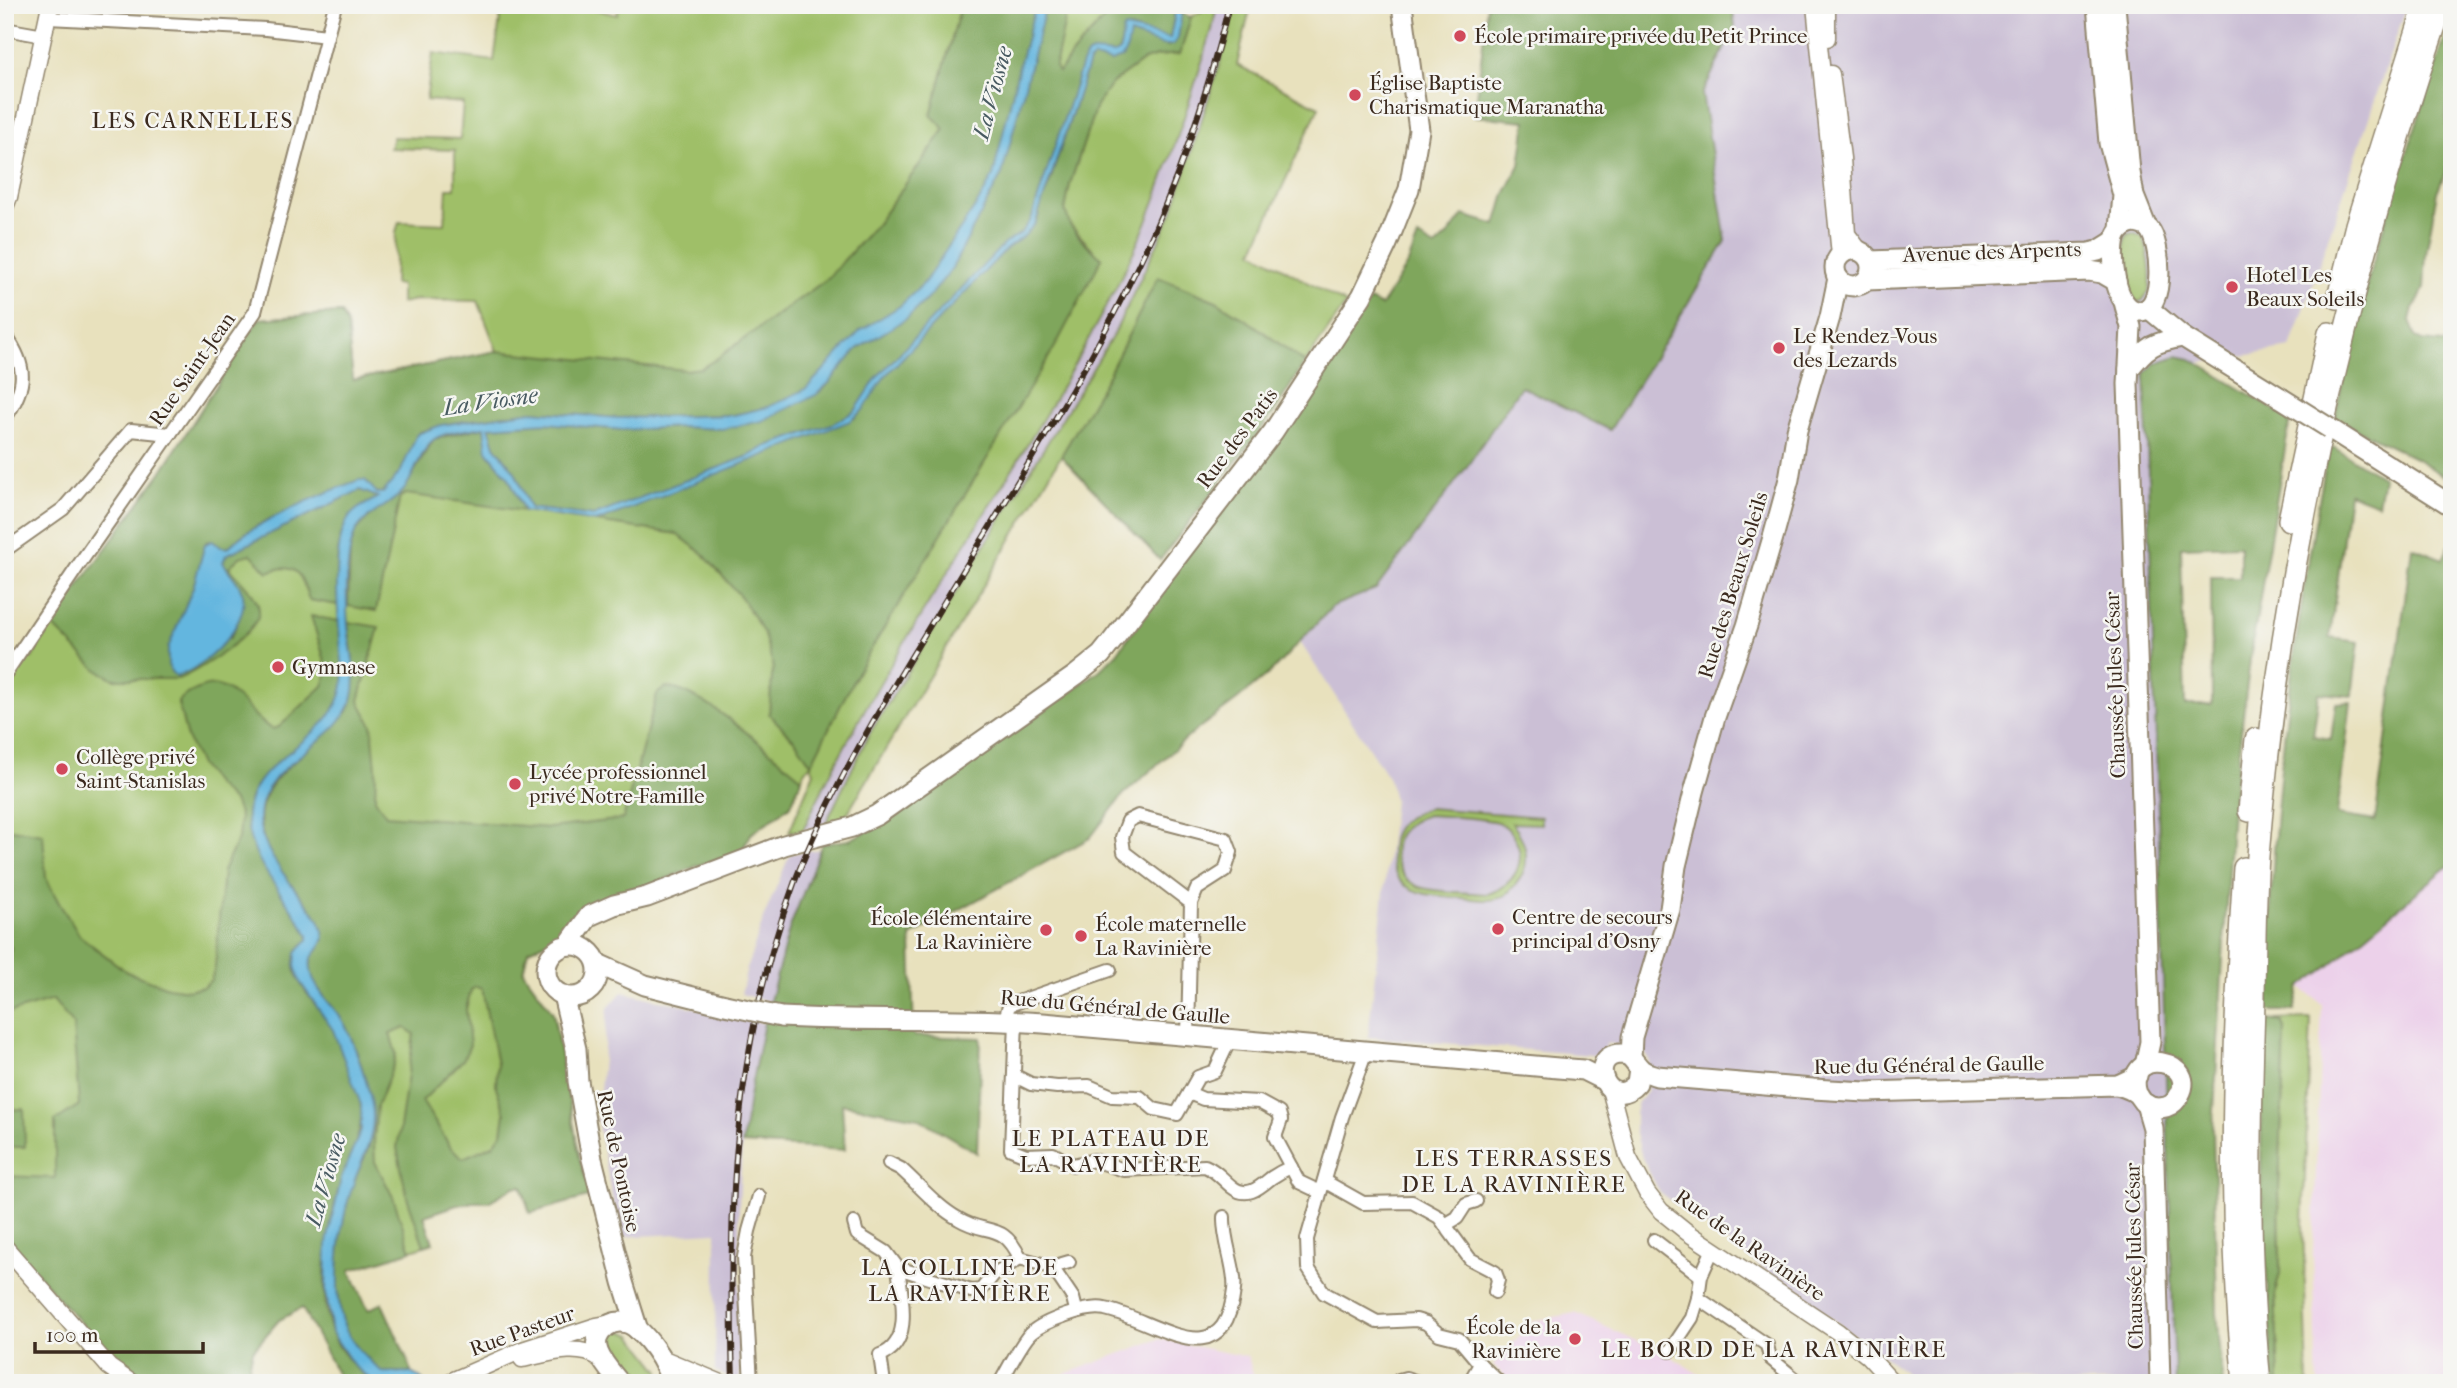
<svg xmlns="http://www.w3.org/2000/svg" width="2457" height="1388" font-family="'IM FELL French Canon',serif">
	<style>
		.built { fill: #ecd1ea }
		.industrial { fill: #cbbfd5 }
		.green { fill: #9fbf68; stroke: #6d7443; stroke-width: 2; fill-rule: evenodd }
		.forest { fill: #7fa65c; stroke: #5d683d; stroke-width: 2; fill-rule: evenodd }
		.water { fill: #63b6df; stroke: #4f707e; stroke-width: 2 }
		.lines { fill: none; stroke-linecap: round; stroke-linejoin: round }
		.minor-casing { stroke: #92866e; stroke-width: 16 }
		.tertiary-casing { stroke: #92866e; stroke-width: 19 }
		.secondary-casing { stroke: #92866e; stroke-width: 23 }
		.trunk-casing { stroke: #92866e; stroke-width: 24 }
		.minor { stroke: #fff; stroke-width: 12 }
		.tertiary { stroke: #fff; stroke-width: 16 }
		.secondary { stroke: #fff; stroke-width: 19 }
		.trunk { stroke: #fff; stroke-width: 21 }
		.rail-casing { stroke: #3b2a1e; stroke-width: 6 }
		.rail { stroke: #f6f6f2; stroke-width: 3.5; stroke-dasharray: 10; stroke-linecap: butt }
		.secondary-bridge-casing { stroke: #92866e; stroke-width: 23; stroke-linecap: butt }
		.secondary-bridge { stroke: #fff; stroke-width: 19 }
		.poi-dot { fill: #d1495b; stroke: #f6f6f2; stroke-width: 2.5 }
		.labels { text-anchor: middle; stroke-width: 5; stroke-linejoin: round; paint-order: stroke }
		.poi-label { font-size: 21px; fill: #3b2a1e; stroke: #f6f6f2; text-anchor: start }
		.street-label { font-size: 21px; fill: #3b2a1e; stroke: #f6f6f2 }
		.water-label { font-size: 23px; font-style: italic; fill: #495b62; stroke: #f6f6f2 }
		.neighbourhood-label { font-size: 23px; letter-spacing: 2px; fill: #3b2a1e; stroke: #f6f6f2 }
	</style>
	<rect width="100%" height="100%" fill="#f6f6f2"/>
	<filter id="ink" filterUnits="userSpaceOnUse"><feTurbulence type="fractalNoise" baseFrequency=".0143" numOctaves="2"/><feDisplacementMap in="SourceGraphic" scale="14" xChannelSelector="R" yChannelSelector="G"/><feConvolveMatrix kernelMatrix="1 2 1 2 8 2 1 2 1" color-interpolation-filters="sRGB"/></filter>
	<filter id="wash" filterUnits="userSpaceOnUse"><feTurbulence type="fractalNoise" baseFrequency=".00686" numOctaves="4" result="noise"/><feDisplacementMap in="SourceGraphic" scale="28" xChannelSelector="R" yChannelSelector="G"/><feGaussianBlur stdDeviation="1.57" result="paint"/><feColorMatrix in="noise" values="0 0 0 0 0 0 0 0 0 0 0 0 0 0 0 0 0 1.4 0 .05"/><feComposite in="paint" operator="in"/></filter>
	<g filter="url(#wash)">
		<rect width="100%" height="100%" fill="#e8e1bd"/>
		<g class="built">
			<polygon points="2452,863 2452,1383 2318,1383 2313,1255 2322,1004 2300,987 2327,968"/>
			<polygon points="1575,1313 1672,1357 1712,1383 1511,1383 1493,1365 1533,1321"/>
			<polygon points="1159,1339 1248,1357 1256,1383 1060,1383 1065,1374"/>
		</g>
		<g class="industrial">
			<polygon points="1203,5 1251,5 1226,100 1061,456 841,824 789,832 814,772 811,764 1133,191 1191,17 1202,11"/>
			<polygon points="1732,5 2407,5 2291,348 2144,372 2159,790 2163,1025 2175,1383 1911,1383 1902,1370 1660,1193 1642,1158 1635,1129 1635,1113 1638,1102 1647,1092 1649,1060 1643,1050 1607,1043 1602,1056 1368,1037 1394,801 1389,779 1300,642 1333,606 1376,589 1468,465 1521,385 1610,429 1726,241 1702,94 1735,27"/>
			<polygon points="820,849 789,930 771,1002 741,994 747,968 765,914 790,854"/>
			<polygon points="622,992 764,1023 750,1091 742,1144 739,1207 740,1383 715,1371 716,1232 620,1237 597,1120 608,1008"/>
		</g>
		<g class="green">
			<path d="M502,5H578L617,15L619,5H961L957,23L945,129L933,147L876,225L827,279L715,360L700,369L699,417L725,422L798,399L904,313L968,228L1100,257L1070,225L1065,210L1070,184L1096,106L1111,84L1144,60L1157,56L1180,54L1191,17L1202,11L1203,5H1217L1212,30C1194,87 1176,145 1155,201C1136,252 1109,301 1083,349C994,511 880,661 803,830L789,832L814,772L811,765L805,770L791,805L751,834L740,854L704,863L644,888L602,900L581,915L565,935L528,950L523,971L553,1013L580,1160L591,1196L530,1213L521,1186L514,1187L488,1202H472L454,1206L424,1216L433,1243L325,1278L326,1295L279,1320L253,1350L245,1383C220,1383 189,1386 165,1383C114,1375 39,1274 5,1235V688L28,656L32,658L51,624L160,474L259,319L341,313L347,325L353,380L497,351L478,301L416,300L401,303V285L394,284L396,232L399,222L445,224L447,188H455V150L390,148L393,137L460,139L463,103L426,100L433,53L494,61Z"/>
			<polygon points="1068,5 1117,5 1073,53 1059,73 1055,67"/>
			<polygon points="1235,5 1251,5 1237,65 1319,107 1253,251 1346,304 1305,363 1254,325 1216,301 1158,278 1104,384 841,824 824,827 867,738 1115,332 1172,213 1230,31"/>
			<path d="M2133,233L2143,237C2148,248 2153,280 2149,291C2147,295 2144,298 2142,301L2135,302L2128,292L2125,270V239L2128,234Z"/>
			<path d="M1428,808L1541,817V824L1512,823C1527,842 1533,865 1515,885C1512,888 1508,894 1504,896C1492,903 1474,899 1462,898C1426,895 1389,895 1391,848C1392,823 1408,816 1428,808ZM1428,815C1443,816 1489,818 1500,823C1506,826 1512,833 1515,839C1528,863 1513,886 1488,894C1467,892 1443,893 1423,888C1400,883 1386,851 1401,832C1407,823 1418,818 1428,815Z"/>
			<polygon points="2311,1019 2303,1225 2308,1383 2279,1383 2275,1293 2280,1273 2279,1188 2285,1029 2282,1022 2275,1020"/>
			<path d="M620,1330L632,1335L660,1371L661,1383H630C617,1366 590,1344 620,1330Z"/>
		</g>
		<g class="forest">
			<path d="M961,5H1036L1019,66L993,176L981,198L924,283L900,306L860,331L806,389L768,407L734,415L618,418L532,411L452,423L419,432L401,471L383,493L374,492L367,482C329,493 254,519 228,548L221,547L212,541L206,542L193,588L178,624L230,638C252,596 243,598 223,562L226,555L360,490L378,497C370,502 361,506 354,512C333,533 337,577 338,605L309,600C302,575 296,561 268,572L251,554L240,557L229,567C238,579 259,596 259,611C260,632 197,672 178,679H114L96,669L51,624L160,474L259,319L341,313L347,325L353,380L497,351L686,370L701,368L715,360L827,279L876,225L945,129L931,115Z"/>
			<path d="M1046,5H1068L1055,67L1059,72L1073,53L1117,5H1167L1175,11L1170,38L1167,39L1130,28L1123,30C1120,56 1119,57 1093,52L1088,54L1082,64L1031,220L1021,233L1004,244L878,376L855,411L832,424L767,446L749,456L593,516L530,508L515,472L495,446L489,427L546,423L623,430L681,427L722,429L823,390L857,349L906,319L931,295L952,268L1002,174Z"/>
			<polygon points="1487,5 1732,5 1735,27 1702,94 1726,241 1610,430 1521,386 1468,465 1376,589 1333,606 1273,670 1237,700 1195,731 1123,795 1090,838 911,936 914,1036 981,1038 977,1153 918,1118 842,1104 845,1150 742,1144 750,1091 764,1023 789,930 822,844 849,840 891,820 1100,670 1117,653 1370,300 1381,306 1408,263 1418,237 1435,247 1449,234 1463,215 1496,225 1505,194 1520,165 1526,121 1475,116"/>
			<polygon points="1181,13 1191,17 1180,54 1157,56 1144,60 1111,84 1096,106 1070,184 1065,210 1070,225 1081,239 1102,258 1056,345 858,671 811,764 796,742 769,714 773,665 763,632 741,597 703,554 677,534 596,522 855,418 885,376 1006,249 1024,236 1038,218 1040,206 1049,185 1089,62 1094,58 1111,62 1122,58 1130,34 1168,46"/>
			<path d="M2452,18V58L2446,120L2448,166L2437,192L2426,254L2424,288L2419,300L2413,308L2410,320L2416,337L2423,341L2452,344V481L2415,458L2335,419C2361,282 2408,150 2452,18Z"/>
			<polygon points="1158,277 1216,301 1254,325 1305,363 1272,415 1160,560 1061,456 1104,383"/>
			<path d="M2177,356L2191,359L2290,419L2251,652L2232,806L2213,1128L2217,1312L2223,1383H2175L2145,373L2156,363ZM2240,545V577H2211L2212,705H2185L2181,547Z"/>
			<polygon points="484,427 489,454 509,478 524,511 406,494 400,497 376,611 348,606 350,551 355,532 371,515 402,492 434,439"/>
			<path d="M2333,447L2383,478L2378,504L2349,493L2330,638L2359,642L2352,696L2319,693L2313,736L2331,739L2336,703L2351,702L2337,815L2375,821L2412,547L2443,559L2452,540V863L2327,968L2300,987L2294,1011H2268C2269,824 2292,636 2328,453Z"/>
			<path d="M311,616L339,621C341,644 348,673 341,695C324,748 229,766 250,834C261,871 289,902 308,935V940C272,968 319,1003 333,1029C343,1050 360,1086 361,1109C363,1135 350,1152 343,1175C329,1217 315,1295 334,1337C341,1353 354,1366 367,1378L359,1383H342L302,1308L279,1320L253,1350L245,1383C220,1383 189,1386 165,1383C114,1375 39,1274 5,1235V1176L55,1178V1121L79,1105L73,1025L53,1000L5,1014V968L11,948L5,940V828L43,834L46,878L59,903L80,936L127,972L168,987L189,990L203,987L211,980L215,967L223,871L238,839L240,817L235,803L216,785L200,765L187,738L178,702C183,696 189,693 196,690C231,671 246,716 272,729L279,727L323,686L328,671Z"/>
			<path d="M348,622L379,627L359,701L372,725L376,768L375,799L386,815L550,828L623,819L657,694L666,687C706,692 769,752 802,778L791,805L751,834L740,854L704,863L644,888L602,900L581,915L565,935L528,950L523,971L553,1013L580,1160L591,1196L530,1213L522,1186L514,1187L488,1202H472L454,1206L424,1216L433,1243L424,1246L407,1197L397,1148L414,1034L405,1028L390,1034L396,1053L394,1064L377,1106L374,1144L375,1162L393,1197L411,1251L350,1270L368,1310L382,1303L410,1366L411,1372H382C369,1360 355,1348 347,1332C330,1297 340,1220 353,1184C360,1165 373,1145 373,1124C373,1097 355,1038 340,1017C330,1002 316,990 310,973C309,966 317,931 319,920C285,872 227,826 285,770C306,750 329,733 348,711C360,684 351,651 348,622ZM476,987L482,989L497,1064L496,1087L505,1113L502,1133L493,1145L463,1158L451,1148L422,1101L463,1060L470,1045L466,1009L471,990Z"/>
			<polygon points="2268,1020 2282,1022 2285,1029 2279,1188 2280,1273 2275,1293 2279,1383 2273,1383 2261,1176 2262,1030"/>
			<polygon points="24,1109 25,1147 5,1147 5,1110"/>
		</g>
		<path class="water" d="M1036,5H1046L1002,174L952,268L931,295L906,319L857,349L829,383L816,395L762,421L722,429L681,427L623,430L546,423L489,427L495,446L515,472L530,508L593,516L749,456L767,446L832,424L855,411L878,376L1004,244L1021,233L1031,220L1082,64L1088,54L1093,52C1119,53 1120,62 1123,30L1126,28L1170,38L1177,5H1183L1178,38L1173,45H1162L1130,34L1127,49L1122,58L1111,62L1094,58L1089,62L1035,224L1024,236L1006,249L885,376L863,410L850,421L596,522L524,511L509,478L487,451L484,427C471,429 442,432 433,440C421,450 414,476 404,490C390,507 367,512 356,531C345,553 346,601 348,626C350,651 362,685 348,709C327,748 261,767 259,816C258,851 300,893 319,920C329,943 322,942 311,959C307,986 332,1002 344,1023C353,1039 373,1097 373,1114C374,1141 361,1161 353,1185C340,1221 330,1297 347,1332C355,1348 369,1360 382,1372C402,1375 409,1366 425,1383H375L354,1366L332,1333L326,1292L327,1242L341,1178L361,1130V1105L333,1030L300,982L295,966L296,952L308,940V935C290,900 247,860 247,818C247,759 325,745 341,694C346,680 342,665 341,651C338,619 331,546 348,519C354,508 368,504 378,497L360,490L226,555L223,562C229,573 240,582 243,595C249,626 203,669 177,676L172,673L168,665V648L193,588L205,544L212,541L221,547L228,548C248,525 328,491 359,480H365L377,493H383L401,471L417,434L441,425L532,411L618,418L734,415L768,407L806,389L860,331L900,306L924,283L981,198L993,176L1019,66Z"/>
	</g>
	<g filter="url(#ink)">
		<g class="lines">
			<g class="minor-casing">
				<g id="minor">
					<polyline points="48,18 266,29 327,36"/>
					<polyline points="5,29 44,36"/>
					<path d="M5,335C28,367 27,386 5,418"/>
					<polyline points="5,550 63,509 131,430 170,434"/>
					<polyline points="5,674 78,566 255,312 335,5"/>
					<polyline points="1005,1020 1009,1005 1110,970"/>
					<path d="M1016,1021L1011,1149L1026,1155L1053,1154L1073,1165L1094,1160L1124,1170L1205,1166C1217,1171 1222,1179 1232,1187C1247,1199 1259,1188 1271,1178C1277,1174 1284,1170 1291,1167"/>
					<polyline points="1188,1037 1191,903 1124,852 1122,837 1128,821 1138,816 1226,839 1231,852 1225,871 1197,889 1191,903"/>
					<polyline points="1366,1052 1342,1117 1307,1239 1308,1268 1324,1293 1377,1322 1416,1320 1426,1323 1439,1334 1459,1339 1480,1364 1500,1383"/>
					<polyline points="1015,1076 1031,1084 1057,1087 1089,1086 1112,1096 1140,1097 1154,1109 1177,1114 1198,1077 1215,1071 1230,1039"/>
					<polyline points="1189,1093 1203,1099 1259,1102 1279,1113 1281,1120 1275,1137 1299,1182 1320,1192"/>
					<path d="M889,1163L901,1169C919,1185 937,1207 959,1219C987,1236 1003,1221 1020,1258"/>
					<polyline points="1324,1181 1363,1203 1412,1202 1439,1217 1445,1225 1457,1218 1466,1204 1476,1201"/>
					<polyline points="854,1223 857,1234 886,1252 898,1268"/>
					<polyline points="1445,1225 1470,1259 1495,1272 1498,1280 1495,1292"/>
					<polyline points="1654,1240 1701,1276"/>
					<polyline points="1052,1267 1073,1298 1076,1310"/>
					<polyline points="1698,1298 1767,1345 1770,1358 1800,1383"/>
					<polyline points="1670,1351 1692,1318 1698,1298 1701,1276 1713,1249"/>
					<polyline points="1399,1380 1406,1378 1421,1383"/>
					<polyline points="751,1383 744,1257 749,1231 759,1196"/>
					<path d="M884,1383L880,1355C914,1344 901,1294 898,1268L971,1291L981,1290L994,1274L1020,1258L1052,1267L1069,1262"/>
					<path d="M1000,1383C1007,1371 1022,1341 1031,1333C1044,1321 1088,1305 1105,1309C1154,1319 1224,1380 1234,1290C1237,1271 1223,1241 1224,1217"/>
					<polyline points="1469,1383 1480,1364"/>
				</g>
			</g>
			<g class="tertiary-casing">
				<g id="tertiary">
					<polyline points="1815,5 1840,255"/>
					<polyline points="1827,38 1827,5"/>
					<polyline points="1831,74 1842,158 1847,234 1859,250"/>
					<polyline points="5,207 9,197 50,5"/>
					<polyline points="1610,1089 1628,1157 1647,1193 1661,1211 1687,1232 1838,1332 1868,1356 1893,1383"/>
					<polyline points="5,1247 109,1367 132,1383"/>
					<polyline points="659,1357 721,1383"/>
					<path d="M522,1359C547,1354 577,1343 600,1358"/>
					<polyline points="447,1383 522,1350 596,1326 612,1323"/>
				</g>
			</g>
			<g class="secondary-casing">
				<g id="secondary">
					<polyline points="2097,5 2109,143 2123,195 2120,229"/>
					<polyline points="2115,5 2130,172 2134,196 2146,226"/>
					<path d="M2134,223C2140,224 2145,225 2149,229C2161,243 2166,308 2141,311C2113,314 2109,248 2117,234C2121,227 2127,224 2134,223Z"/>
					<circle cx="1853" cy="268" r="18"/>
					<polyline points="1870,261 2089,253 2098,251 2114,241"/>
					<polyline points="1867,280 2089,271 2102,273 2116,281"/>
					<polyline points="2125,306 2131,327 2128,384 2150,1042 2145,1065"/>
					<polyline points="2148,308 2183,337 2281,398"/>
					<path d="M2129,369C2147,346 2154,342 2183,337"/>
					<polyline points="2329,428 2452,506"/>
					<polyline points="568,945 589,916 614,905 647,897 784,845 852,827 877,815 1076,675 1101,655 1113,640 1273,432 1362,296 1387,244 1409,189 1419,130 1402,5"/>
					<circle cx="572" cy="971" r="26"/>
					<polyline points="598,964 645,985 725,1005"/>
					<polyline points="563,995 576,1049 578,1081 592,1159 623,1282 638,1330"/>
					<path d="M781,1017C868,1022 956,1017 1043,1023L1558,1068L1583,1070L1603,1080"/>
					<polyline points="1631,1057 1632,1037 1670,909 1676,866 1694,792 1715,717 1747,626 1774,534 1789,479 1797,430 1830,317 1838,278"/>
					<path d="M1639,1068L1637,1083C1609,1115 1584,1055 1621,1054C1633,1054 1634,1064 1642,1070C1646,1073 1652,1074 1657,1076L1813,1089L1866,1092L2118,1085L2137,1076"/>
					<path d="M2118,1085C2124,1087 2133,1090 2137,1094C2140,1097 2141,1101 2144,1103C2154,1111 2170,1109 2177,1099C2205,1060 2122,1043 2137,1094"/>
					<polyline points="2146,1104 2153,1128 2160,1383"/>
					<path d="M620,1383C608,1368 583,1344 606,1327C612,1322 620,1321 627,1323C642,1327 671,1367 670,1383"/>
				</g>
			</g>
			<g class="trunk-casing">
				<g id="trunk">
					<polyline points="2338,298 2356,225 2425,5"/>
					<polyline points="2289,520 2329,333"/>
					<polyline points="2249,811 2256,739"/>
					<path d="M2244,868C2233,1039 2227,1212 2244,1383"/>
					<path d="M2260,1383C2248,1268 2250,1153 2253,1038C2255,978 2254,916 2258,856C2281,565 2347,281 2442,5"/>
				</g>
			</g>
			<use href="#minor" class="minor"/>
			<use href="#tertiary" class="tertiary"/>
			<use href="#secondary" class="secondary"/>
			<use href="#trunk" class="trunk"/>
			<g class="rail-casing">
				<path id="rail" d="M733,1383C728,1205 732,1050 795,881C833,782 889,694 943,604C1007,497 1076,392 1131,280C1175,193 1206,100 1229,5"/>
			</g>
			<use href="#rail" class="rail"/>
			<g class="secondary-bridge-casing">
				<g id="secondary-bridge">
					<polyline points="2281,398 2329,428"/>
					<polyline points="725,1005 781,1017"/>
				</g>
			</g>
			<use href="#secondary-bridge" class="secondary-bridge"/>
		</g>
	</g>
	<g class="poi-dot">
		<circle cx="1460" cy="36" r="7"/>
		<circle cx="1355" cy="95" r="7"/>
		<circle cx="2232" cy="287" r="7"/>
		<circle cx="1779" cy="348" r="7"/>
		<circle cx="278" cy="667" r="7"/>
		<circle cx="62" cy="769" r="7"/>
		<circle cx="515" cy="784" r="7"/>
		<circle cx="1498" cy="929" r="7"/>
		<circle cx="1046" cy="930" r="7"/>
		<circle cx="1081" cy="936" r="7"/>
		<circle cx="1575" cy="1339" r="7"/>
	</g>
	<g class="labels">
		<g class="poi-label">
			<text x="1474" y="43">École primaire privée du Petit Prince</text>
			<text x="1369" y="90">Église Baptiste<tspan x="1369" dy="24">Charismatique Maranatha</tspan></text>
			<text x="2246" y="282">Hotel Les<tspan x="2246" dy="24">Beaux Soleils</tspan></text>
			<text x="1793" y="343">Le Rendez-Vous<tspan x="1793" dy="24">des Lezards</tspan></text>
			<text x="292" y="674">Gymnase</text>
			<text x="76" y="764">Collège privé<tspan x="76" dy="24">Saint-Stanislas</tspan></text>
			<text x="529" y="779">Lycée professionnel<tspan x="529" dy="24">privé Notre-Famille</tspan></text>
			<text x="1512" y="924">Centre de secours<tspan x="1512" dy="24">principal d'Osny</tspan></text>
			<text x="1032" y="925" text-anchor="end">École élémentaire<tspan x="1032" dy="24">La Ravinière</tspan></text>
			<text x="1095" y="931">École maternelle<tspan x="1095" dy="24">La Ravinière</tspan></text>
			<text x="1561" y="1334" text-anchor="end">École de la<tspan x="1561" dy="24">Ravinière</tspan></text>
		</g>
		<g class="street-label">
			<text transform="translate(1992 252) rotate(-2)" y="7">Avenue des Arpents</text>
			<text transform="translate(192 369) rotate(-55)" y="7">Rue Saint-Jean</text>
			<text transform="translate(1237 438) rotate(-53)" y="7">Rue des Patis</text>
			<text transform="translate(1733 585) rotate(-73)" y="7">Rue des Beaux Soleils</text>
			<text transform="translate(2115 685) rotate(-92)" y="7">Chaussée Jules César</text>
			<text transform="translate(1115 1007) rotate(5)" y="7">Rue du Général de Gaulle</text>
			<text transform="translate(1929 1065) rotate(-1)" y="7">Rue du Général de Gaulle</text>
			<text transform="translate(619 1161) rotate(78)" y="7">Rue de Pontoise</text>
			<text transform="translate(1750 1245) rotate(35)" y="7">Rue de la Ravinière</text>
			<text transform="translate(2134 1256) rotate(-91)" y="7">Chaussée Jules César</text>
			<text transform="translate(522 1331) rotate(-20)" y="7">Rue Pasteur</text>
		</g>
		<g class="water-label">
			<text transform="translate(992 93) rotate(-75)" y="8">La Viosne</text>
			<text transform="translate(490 401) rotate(-8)" y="8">La Viosne</text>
			<text transform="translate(325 1180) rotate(-74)" y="8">La Viosne</text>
		</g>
		<g class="neighbourhood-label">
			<text x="193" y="128">LES CARNELLES</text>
			<text x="1111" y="1146">LE PLATEAU DE<tspan x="1111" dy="26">LA RAVINIÈRE</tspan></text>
			<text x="1514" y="1166">LES TERRASSES<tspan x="1514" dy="26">DE LA RAVINIÈRE</tspan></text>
			<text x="960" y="1275">LA COLLINE DE<tspan x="960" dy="26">LA RAVINIÈRE</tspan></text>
			<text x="1774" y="1357">LE BORD DE LA RAVINIÈRE</text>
		</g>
	</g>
	<rect width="2457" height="1388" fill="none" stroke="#f6f6f2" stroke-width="28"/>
	<path d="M35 1342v10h168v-10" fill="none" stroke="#3b2a1e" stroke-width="3.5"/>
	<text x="46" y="1342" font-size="21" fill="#3b2a1e" stroke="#f6f6f2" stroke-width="5" paint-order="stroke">100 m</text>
</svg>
